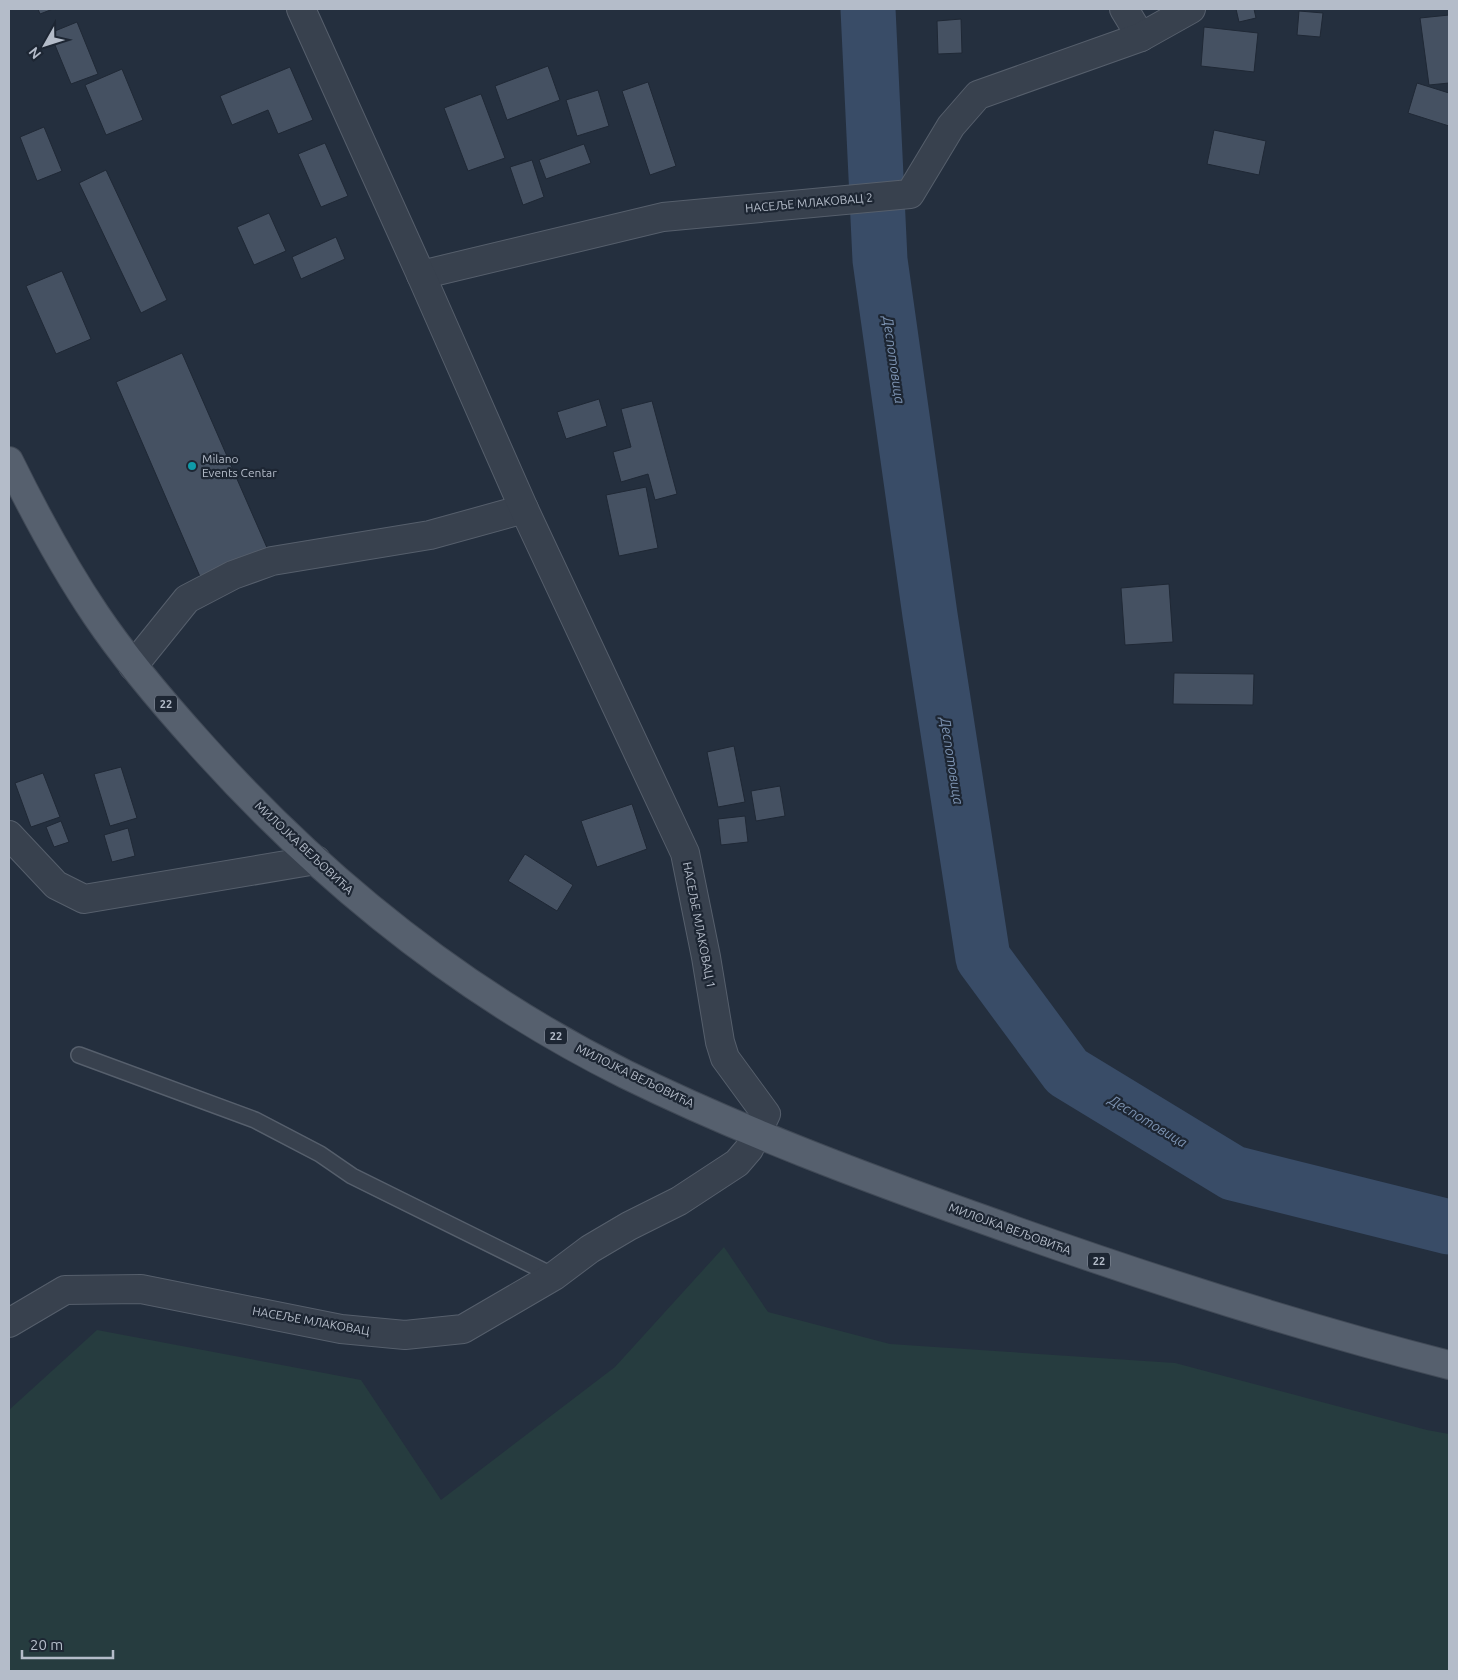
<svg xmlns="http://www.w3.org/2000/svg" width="1458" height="1680" font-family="Ubuntu,sans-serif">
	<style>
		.green { fill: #263c3f }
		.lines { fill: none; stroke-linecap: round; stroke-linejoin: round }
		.river { stroke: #394c67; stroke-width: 55 }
		.building { fill: #455162; stroke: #1f2835 }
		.lane-casing { stroke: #565f6c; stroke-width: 18 }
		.street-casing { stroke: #565f6c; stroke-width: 30 }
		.primary-casing { stroke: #414a57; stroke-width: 30 }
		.lane { stroke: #38414e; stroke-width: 15 }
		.street { stroke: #38414e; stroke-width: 28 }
		.primary { stroke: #56606e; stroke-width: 28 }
		.culture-dot { fill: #0f9aa8; stroke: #1d2633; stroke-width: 2 }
		.labels { text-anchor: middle; stroke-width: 4.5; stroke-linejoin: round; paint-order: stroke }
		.shield { fill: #1d2633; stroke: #878f9c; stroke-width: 1 }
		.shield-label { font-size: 11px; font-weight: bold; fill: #b4bcc9 }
		.street-label { font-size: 12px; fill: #b4bcc9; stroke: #1d2633 }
		.poi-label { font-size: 12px; fill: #b4bcc9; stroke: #1d2633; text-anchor: start }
		.water-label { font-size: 14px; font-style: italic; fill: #7c92b1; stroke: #1d2633 }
	</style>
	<rect width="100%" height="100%" fill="#242f3e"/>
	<polygon class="green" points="724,1247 768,1312 890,1344 1175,1363 1427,1430 1449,1434 1449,1671 9,1671 9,1410 97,1330 361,1380 441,1500 615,1367"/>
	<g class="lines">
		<polyline class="river" points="868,9 880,260 930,615 983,958 1067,1072 1233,1173 1449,1227"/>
	</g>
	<g class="building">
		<polygon points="38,9 53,9 40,14"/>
		<polygon points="1236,9 1254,9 1256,18 1239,22"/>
		<polygon points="1299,11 1323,13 1320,37 1297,35"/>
		<polygon points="1449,15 1449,83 1429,85 1420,18"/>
		<polygon points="961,19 962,53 938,54 937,21"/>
		<polygon points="77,22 98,74 71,84 50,33"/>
		<polygon points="1204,27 1258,33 1254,72 1201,66"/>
		<polygon points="548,66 560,100 507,120 495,86"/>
		<polygon points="290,67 313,120 278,134 268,110 232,125 220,96"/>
		<polygon points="122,69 143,120 106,135 85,85"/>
		<polygon points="648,82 676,166 650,175 622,91"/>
		<polygon points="1417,83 1449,93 1449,126 1408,113"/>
		<polygon points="598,90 609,126 577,136 566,100"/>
		<polygon points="481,94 505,158 468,171 444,108"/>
		<polygon points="44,127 62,171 37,181 20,137"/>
		<polygon points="1214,130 1266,141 1259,175 1207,164"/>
		<polygon points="325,143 348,196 321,207 298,154"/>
		<polygon points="584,144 591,163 546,179 539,160"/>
		<polygon points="532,160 544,197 523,205 510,167"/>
		<polygon points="106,170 167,300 141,313 79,183"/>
		<polygon points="269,213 286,251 254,265 237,227"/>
		<polygon points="336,237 345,259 301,279 292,257"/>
		<polygon points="62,271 91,339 56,354 26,286"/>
		<polygon points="182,353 268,550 201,579 116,382"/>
		<polygon points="599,399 607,426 566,439 557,412"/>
		<polygon points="652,401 677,494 655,500 648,474 621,482 613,452 631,447 621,409"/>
		<polygon points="646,487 658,548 619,556 606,495"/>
		<polygon points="1169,584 1173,642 1125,645 1121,588"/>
		<polygon points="1174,673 1254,674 1253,705 1173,704"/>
		<polygon points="734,746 745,802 718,807 707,752"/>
		<polygon points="121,767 137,818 110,826 94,774"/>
		<polygon points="43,773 60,817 31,827 15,783"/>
		<polygon points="780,786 785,816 756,821 751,791"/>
		<polygon points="632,804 647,849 597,867 581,821"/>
		<polygon points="745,816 748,842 721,845 718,819"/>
		<polygon points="61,821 69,842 54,847 46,827"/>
		<polygon points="128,828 135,856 112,862 104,835"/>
		<polygon points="525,854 573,885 557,911 508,881"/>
	</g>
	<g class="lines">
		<g class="lane-casing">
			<polyline id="lane" points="79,1055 255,1120 320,1154 352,1176 554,1276"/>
		</g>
		<g class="street-casing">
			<g id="street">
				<polyline points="1124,9 1141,37"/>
				<polyline points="421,275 663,217 910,194 951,126 978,95 1141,37 1191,9"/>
				<polyline points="133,666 187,599 233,575 272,561 430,535 524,509"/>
				<polyline points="9,835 56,885 84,899 316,860"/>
				<polyline points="9,1323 65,1290 141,1289 341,1329 405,1335 463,1329 554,1276 590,1249 629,1226 679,1201 737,1163 749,1149 766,1114 725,1058 720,1042 706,957 685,853 524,509 421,275 301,9"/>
			</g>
		</g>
		<g class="primary-casing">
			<path id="primary" d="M9,461C35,514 63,566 96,615C127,661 164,704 201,745C321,879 463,993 625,1074C741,1131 864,1177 985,1220C1138,1275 1292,1325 1449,1365"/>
		</g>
		<use href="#lane" class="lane"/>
		<use href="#street" class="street"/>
		<use href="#primary" class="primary"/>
	</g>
	<circle class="culture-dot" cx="192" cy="466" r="5"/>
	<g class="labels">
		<g class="shield">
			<rect x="155" y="695.5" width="22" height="17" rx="4"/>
			<rect x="545" y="1027.5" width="22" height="17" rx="4"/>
			<rect x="1088" y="1252.5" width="22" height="17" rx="4"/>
		</g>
		<g class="shield-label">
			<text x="166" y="708">22</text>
			<text x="556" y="1040">22</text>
			<text x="1099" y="1265">22</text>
		</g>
		<g class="street-label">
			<text transform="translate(809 203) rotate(-5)" y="4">НАСЕЉЕ МЛАКОВАЦ 2</text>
			<text transform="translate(304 848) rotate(43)" y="4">МИЛОЈКА ВЕЉОВИЋА</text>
			<text transform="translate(699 925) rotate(79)" y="4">НАСЕЉЕ МЛАКОВАЦ 1</text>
			<text transform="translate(635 1076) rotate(26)" y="4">МИЛОЈКА ВЕЉОВИЋА</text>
			<text transform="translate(1010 1229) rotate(20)" y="4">МИЛОЈКА ВЕЉОВИЋА</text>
			<text transform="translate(311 1321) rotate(10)" y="4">НАСЕЉЕ МЛАКОВАЦ</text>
		</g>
		<g class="poi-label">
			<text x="202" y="463">Milano<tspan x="202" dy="14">Events Centar</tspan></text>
		</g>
		<g class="water-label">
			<text transform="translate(894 360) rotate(82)" y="5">Деспотовица</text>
			<text transform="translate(952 761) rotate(81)" y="5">Деспотовица</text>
			<text transform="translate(1148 1121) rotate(31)" y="5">Деспотовица</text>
		</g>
	</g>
	<rect width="1458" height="1680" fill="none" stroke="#b4bcc9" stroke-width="20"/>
	<g transform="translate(45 45) rotate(231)" stroke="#1d2633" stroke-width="4" paint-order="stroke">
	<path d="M0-4L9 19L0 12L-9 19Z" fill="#b4bcc9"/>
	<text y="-8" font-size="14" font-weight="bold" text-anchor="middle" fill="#b4bcc9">N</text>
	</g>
	<path d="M22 1650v8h91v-8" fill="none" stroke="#b4bcc9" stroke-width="2.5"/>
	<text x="30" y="1650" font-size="15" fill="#b4bcc9" stroke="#1d2633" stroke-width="4" paint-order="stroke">20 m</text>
</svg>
